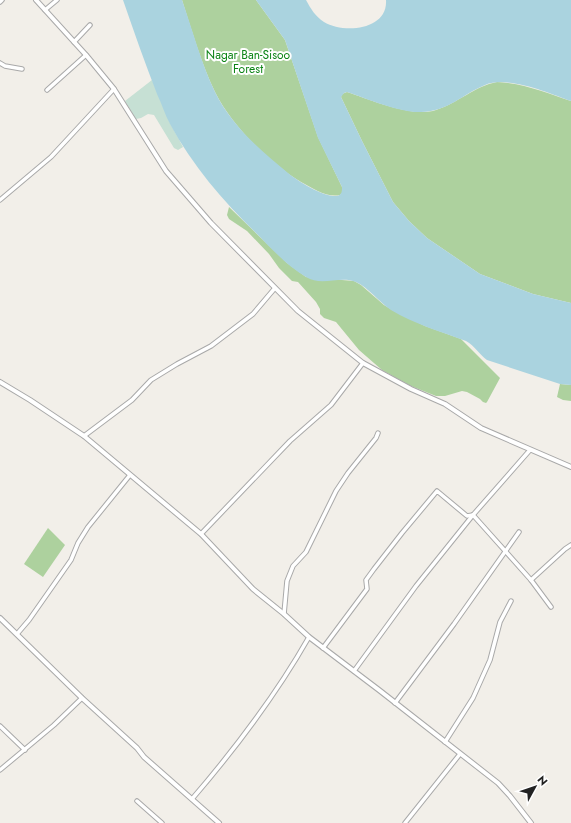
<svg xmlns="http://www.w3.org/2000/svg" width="571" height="823" font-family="Jost,sans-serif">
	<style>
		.forest { fill: #add19e }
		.wetland { fill: #c6e0d4 }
		.water { fill: #aad3df }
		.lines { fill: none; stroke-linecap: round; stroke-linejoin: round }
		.minor-casing { stroke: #a9a9a9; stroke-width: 5.5 }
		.tertiary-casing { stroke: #a9a9a9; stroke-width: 6 }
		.minor { stroke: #fff; stroke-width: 3.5 }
		.tertiary { stroke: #fff; stroke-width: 4 }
		.labels { text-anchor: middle; stroke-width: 4; stroke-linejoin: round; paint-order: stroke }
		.park-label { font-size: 12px; fill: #0c8416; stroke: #fff }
	</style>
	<rect width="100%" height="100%" fill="#f2efe9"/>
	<g class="forest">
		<path d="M182,0H256L285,40L318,137L342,187L343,192L340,195C327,198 312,188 301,182C268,162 232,126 215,92C201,63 192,31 182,0Z"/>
		<path d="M497,82C523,83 547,93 571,101V303L533,294L480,274L427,238L409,221L393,202L362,141L341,97L342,94L347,92C371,100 413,118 436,110C458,103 475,86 497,82Z"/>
		<polygon points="229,207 287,263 306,277 354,281 361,285 384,305 394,311 425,326 461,339 500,378 487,402 486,403 483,402 480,399 467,392 462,391 445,396 436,396 411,386 382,370 359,350 336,322 324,318 320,314 320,309 316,302 298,282 292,281 279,268 269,254 247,231 229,219 227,215"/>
		<polygon points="560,384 571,385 571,401 563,400 557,397"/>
		<polygon points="48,528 65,545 43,577 24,564"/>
	</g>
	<polygon class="wetland" points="152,80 170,123 183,147 178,150 174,148 154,115 148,114 141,118 136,119 125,101"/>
	<path class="water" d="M123,0H182C193,31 201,63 215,92C231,125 260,150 288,173C299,182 323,197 337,196C342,195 342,191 342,187L318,138L285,40L256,0H306C311,9 315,16 324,22C344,34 388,30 386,0H571V101C549,93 507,75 485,85C461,95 449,111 421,112C400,113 368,99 347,92L344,93L341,97L362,141L393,202L409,221L427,238L480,274L533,294L571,303V385L560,384L487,360C479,354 475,346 466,341C442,332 414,324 391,310C379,302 369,288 356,282C340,275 322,287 306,277C287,266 271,248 256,233C223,201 192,165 170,124C165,115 162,104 157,94C145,63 134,32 123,0Z"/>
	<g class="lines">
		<g class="minor-casing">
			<g id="minor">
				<polyline points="0,2 2,0"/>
				<polyline points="45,10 57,0"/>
				<polyline points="74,42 90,25"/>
				<polyline points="0,63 5,66 22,69"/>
				<polyline points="47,90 86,55"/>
				<polyline points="0,200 51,157 114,89"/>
				<polyline points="84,436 132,400 151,380 177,364 211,346 253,314 275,288"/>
				<polyline points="530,450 473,515 531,580"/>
				<polyline points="201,534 290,441 331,405 363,363"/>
				<polyline points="551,607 531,580 565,549 571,545"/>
				<polyline points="284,614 287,581 293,566 306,552 336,491 348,473 376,438 378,433"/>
				<polyline points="17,634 29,620 71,560 78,543 88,527 130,475"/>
				<polyline points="323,648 367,589 366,580 374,569 402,533 437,491 467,516 473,515"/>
				<polyline points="354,671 416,586 473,515"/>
				<polyline points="395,703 454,624 519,532"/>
				<polyline points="0,726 25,750"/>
				<polyline points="445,742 473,698 490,660 500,622 511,601"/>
				<polyline points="0,770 54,725 82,698"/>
				<path d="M192,799C235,749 276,695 309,637"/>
				<polyline points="137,801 162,823"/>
				<polyline points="405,823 460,754"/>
			</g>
		</g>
		<g class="tertiary-casing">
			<g id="tertiary">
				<polyline points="36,0 86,55 114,89 166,171 211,223 298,311 363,363 411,389 445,404 481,428 571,467"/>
				<polyline points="0,382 30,400 84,436 201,534 253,589 284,614 309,637 379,690 498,783 510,796 531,823"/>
				<polyline points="0,618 82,698 137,748 144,757 219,823"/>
			</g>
		</g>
		<use href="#minor" class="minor"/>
		<use href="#tertiary" class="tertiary"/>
	</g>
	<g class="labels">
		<g class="park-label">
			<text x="248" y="59">Nagar Ban-Sisoo<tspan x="248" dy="14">Forest</tspan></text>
		</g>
	</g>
	<g transform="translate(535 787) rotate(50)" stroke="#ffffff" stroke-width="3" paint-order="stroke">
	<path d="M0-3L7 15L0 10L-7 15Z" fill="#222222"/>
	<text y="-6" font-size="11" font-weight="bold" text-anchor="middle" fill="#222222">N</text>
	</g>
</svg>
